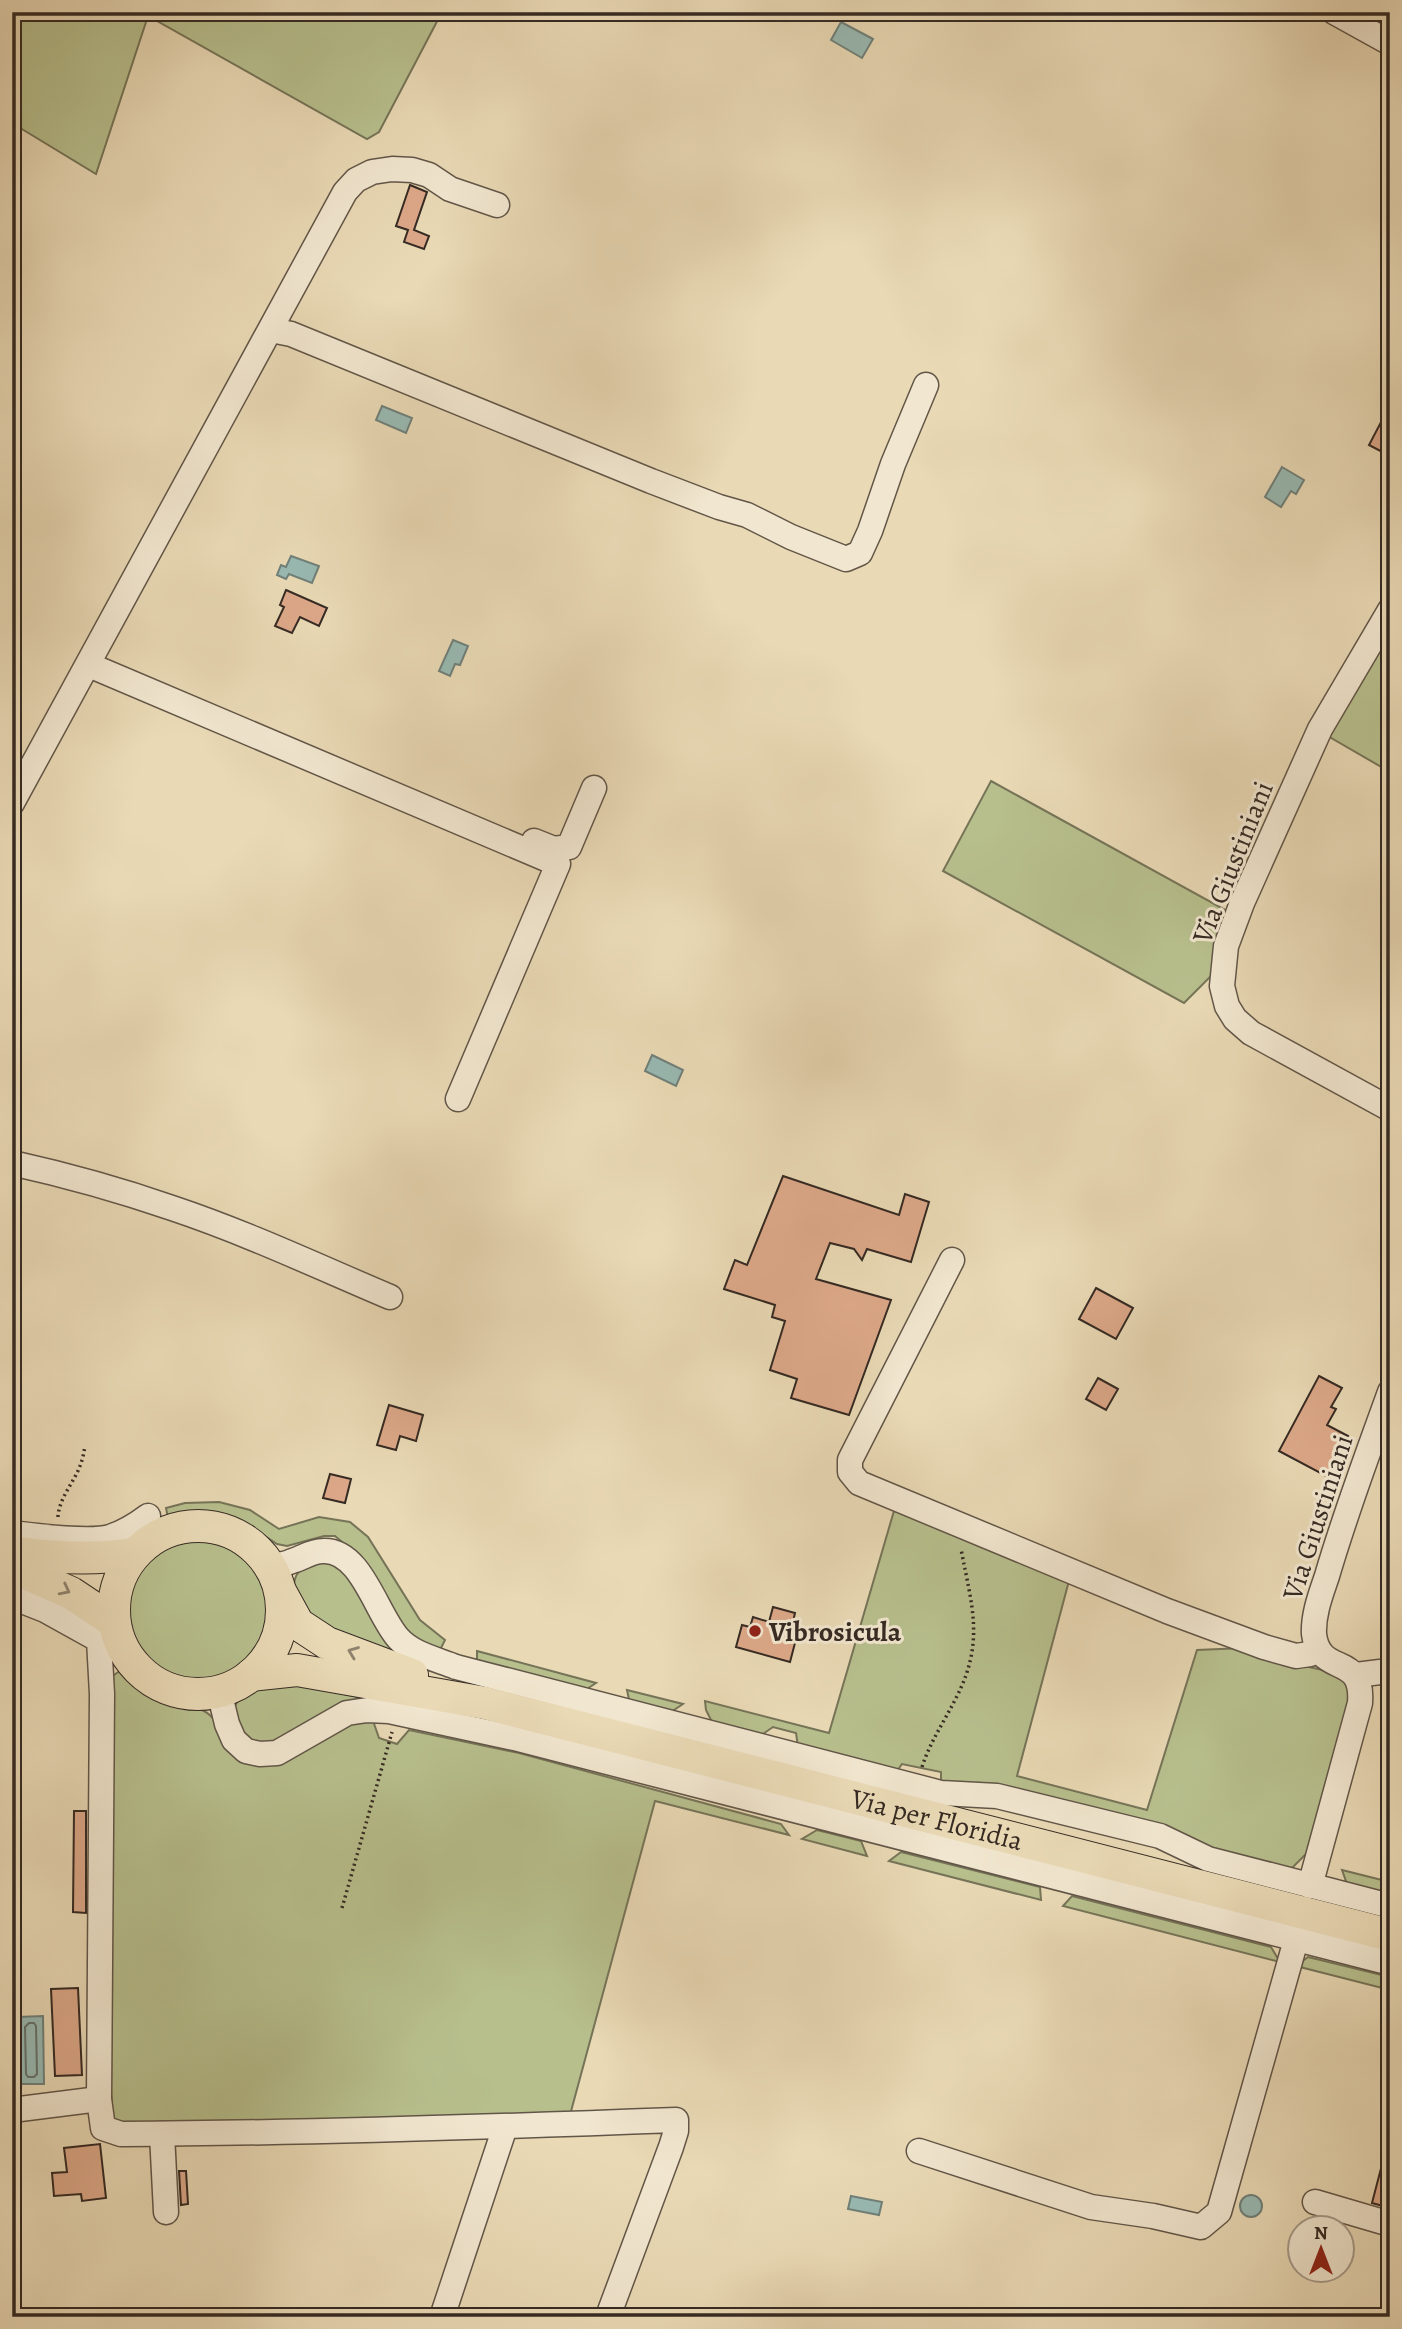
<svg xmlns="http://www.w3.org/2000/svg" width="1402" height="2329" font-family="Alegreya,serif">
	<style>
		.green { fill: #b7bf8d; stroke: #767458; stroke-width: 2 }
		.water { fill: #98b9b2; stroke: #708079; stroke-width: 2 }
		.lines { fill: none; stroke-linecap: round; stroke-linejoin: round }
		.shore { stroke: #66726a; stroke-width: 2 }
		.building { fill: #dca889; stroke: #352a23; stroke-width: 2 }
		.minor-casing { stroke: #625648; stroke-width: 27 }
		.major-casing { stroke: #352a23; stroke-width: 34 }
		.path { stroke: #352a23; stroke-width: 3.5; stroke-dasharray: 2 3.5; stroke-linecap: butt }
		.minor { stroke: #f1e6cf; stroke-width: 24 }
		.major { stroke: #e9d9b5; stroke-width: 32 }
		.oneway { stroke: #8f826c }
		.poi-dot { fill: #8f2418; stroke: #f1e6cf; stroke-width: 2.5 }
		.labels { text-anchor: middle; stroke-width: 6; stroke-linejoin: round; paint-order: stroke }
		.street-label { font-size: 28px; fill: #352a23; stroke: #f1e6cf }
		.poi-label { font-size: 28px; font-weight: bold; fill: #352a23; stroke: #f1e6cf; text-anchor: start }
	</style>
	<rect width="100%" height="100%" fill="#e9d9b5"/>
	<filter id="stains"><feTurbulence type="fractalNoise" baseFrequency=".00286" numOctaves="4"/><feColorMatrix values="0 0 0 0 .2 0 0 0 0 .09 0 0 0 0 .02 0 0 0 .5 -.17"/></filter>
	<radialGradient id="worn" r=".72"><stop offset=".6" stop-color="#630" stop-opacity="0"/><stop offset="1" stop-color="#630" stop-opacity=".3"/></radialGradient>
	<g class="green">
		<polygon points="12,12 442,12 379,132 367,139 148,16 96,174 12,123"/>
		<polygon points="1382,642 1390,647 1390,772 1326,735"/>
		<polygon points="991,781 1229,912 1212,975 1184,1003 943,871"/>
		<polygon points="219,1502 250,1510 279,1529 319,1517 350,1522 368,1537 420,1620 445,1640 439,1652 415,1643 356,1554 335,1536 324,1536 287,1546 277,1544 239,1519 197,1513 168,1518 166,1508 185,1503"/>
		<polygon points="896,1504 1070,1577 1017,1776 1147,1810 1197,1650 1244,1648 1290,1663 1337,1673 1353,1690 1317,1843 1288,1872 941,1782 941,1772 902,1764 897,1771 798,1747 796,1733 773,1727 760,1736 713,1724 706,1710 705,1701 829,1733"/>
		<circle cx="198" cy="1609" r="73"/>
		<path d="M314,1560L343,1567L404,1659C376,1649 288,1622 294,1583C296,1571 304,1565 314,1560Z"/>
		<polygon points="477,1651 596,1683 584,1691 477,1662"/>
		<path d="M124,1668C140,1689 156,1703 182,1708C189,1709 198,1708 204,1711C228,1724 215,1751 248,1763L345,1723L372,1718L379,1738L397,1744L409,1730L519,1753L781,1824L789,1835L655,1801L570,2115L126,2129L109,2117L107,1686L114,1675Z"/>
		<path d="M269,1686H304L363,1698C358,1699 352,1700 347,1702C327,1710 281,1748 261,1745C244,1741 224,1714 240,1699C246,1693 261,1689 269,1686Z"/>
		<polygon points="627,1690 683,1704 668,1714 630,1704"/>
		<polygon points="817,1830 861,1841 867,1856 802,1839"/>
		<polygon points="901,1852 1040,1887 1041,1900 889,1861"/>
		<polygon points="1342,1870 1390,1882 1390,1894 1347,1884"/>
		<polygon points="1072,1896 1271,1947 1280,1962 1063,1906"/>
		<polygon points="1308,1957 1390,1977 1390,1990 1296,1966"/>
	</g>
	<g class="water">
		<polygon points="841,22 873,39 862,58 831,40"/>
		<polygon points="382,406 412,418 406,433 376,420"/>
		<polygon points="1282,467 1304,480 1296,494 1291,491 1281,507 1265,497"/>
		<polygon points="291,556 319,566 312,583 289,574 286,579 277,575 281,565 286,567"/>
		<polygon points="453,640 468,646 460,665 455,664 450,676 439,671"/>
		<polygon points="652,1055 683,1070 676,1086 645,1071"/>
		<polygon points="43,2016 44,2084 19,2084 18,2017"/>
		<circle cx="1251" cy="2206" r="11"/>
		<polygon points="851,2196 882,2202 879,2215 848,2209"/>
	</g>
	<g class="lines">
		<polygon class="shore" points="29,2023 34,2023 36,2026 37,2074 34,2077 28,2077 26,2074 25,2027"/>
	</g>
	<g class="building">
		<polygon points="410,185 427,192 414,230 429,236 424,249 404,242 408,230 396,226"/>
		<polygon points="1390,405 1390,456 1369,445"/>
		<polygon points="286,590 327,608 319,626 300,617 292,633 275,626 284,607 280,605"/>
		<polygon points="783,1176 899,1215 905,1194 929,1202 911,1262 867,1249 862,1260 854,1249 830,1243 816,1279 891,1300 849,1415 791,1398 797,1379 770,1370 785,1321 772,1317 775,1305 724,1289 735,1260 747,1265"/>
		<polygon points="1096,1288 1133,1308 1116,1339 1079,1319"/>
		<polygon points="1319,1376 1342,1388 1331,1407 1336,1409 1327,1425 1348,1436 1326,1476 1279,1451"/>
		<polygon points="1098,1378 1118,1389 1106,1410 1086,1399"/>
		<polygon points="389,1405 423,1415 416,1441 400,1436 396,1450 377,1445"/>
		<polygon points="330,1474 351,1479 345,1503 323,1498"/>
		<polygon points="773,1607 795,1613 793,1622 800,1624 790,1662 736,1647 742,1625 750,1627 753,1617 769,1622"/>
		<polygon points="74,1811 86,1811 86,1913 73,1912"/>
		<polygon points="78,1988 82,2075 55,2076 51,1989"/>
		<polygon points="100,2144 106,2198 82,2201 81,2194 54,2196 52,2173 67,2172 64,2148"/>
		<polygon points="1385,2153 1390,2153 1390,2208 1372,2203"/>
		<polygon points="179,2171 186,2171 188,2204 181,2205"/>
	</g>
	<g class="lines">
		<g class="minor-casing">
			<g id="minor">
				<polyline points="1334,12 1390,43"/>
				<polyline points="271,330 291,334 651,481 719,507 747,515 791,537 846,559 860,553 870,531 893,464 926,385"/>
				<polyline points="1390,610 1320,729 1242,903 1226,946 1222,986 1227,1006 1235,1019 1251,1033 1390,1109"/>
				<polyline points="89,665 558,864 458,1099"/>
				<polyline points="12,803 345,192 356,180 372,172 392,169 412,170 429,175 450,189 497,205"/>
				<polyline points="534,841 554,849 569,847 594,788"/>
				<path d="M12,1163C66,1175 120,1190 172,1208C247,1233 319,1267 390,1297"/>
				<polyline points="952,1260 850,1460 850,1472 859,1483 1167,1611 1264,1647 1296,1656 1310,1654 1318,1649"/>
				<path d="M12,1533C37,1536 88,1543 110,1537C125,1532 136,1525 148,1516"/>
				<path d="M271,1567C278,1565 286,1564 292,1561C303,1558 311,1551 323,1551C361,1549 376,1613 398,1638C412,1654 436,1659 456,1667L941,1793L997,1796L1160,1836L1208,1859L1390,1906"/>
				<path d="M12,1597L45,1610L99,1640L102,1694L99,2099L103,2128L121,2134C306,2133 491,2127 676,2120V2131L671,2147L610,2311L611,2317"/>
				<polyline points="1356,1675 1380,1672 1390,1674"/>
				<polyline points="219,1691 227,1724 234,1740 246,1751 260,1754 277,1753 347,1713 367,1710 389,1711 514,1738 1390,1963"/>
				<path d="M1310,1886L1360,1703C1364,1651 1319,1678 1314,1634C1313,1614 1321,1594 1327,1576C1345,1514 1368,1453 1390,1392"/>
				<polyline points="12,2110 99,2099"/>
				<polyline points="162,2134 166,2212"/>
				<polyline points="919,2151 1091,2207 1153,2216 1201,2227 1219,2212 1296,1940"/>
				<polyline points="1315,2202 1390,2224"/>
				<polyline points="442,2317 505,2127"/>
			</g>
		</g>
		<g class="major-casing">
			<g id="major">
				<circle cx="198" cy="1610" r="84"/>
				<path d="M12,1552C52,1558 93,1560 133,1554"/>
				<polyline points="12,1567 71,1593 113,1621"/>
				<polyline points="281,1593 298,1624 327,1643 412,1675"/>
				<path id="s1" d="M251,1675L297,1670L485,1703L1390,1935"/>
			</g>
		</g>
		<g class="path">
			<path d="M58,1517C59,1497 75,1482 81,1463C83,1458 84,1452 85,1446"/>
			<path d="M922,1767C930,1742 944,1722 956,1698C985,1642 972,1607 961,1549"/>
			<polyline points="342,1908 392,1732"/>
		</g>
		<use href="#minor" class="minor"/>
		<use href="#major" class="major"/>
	</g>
	<defs><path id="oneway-chevron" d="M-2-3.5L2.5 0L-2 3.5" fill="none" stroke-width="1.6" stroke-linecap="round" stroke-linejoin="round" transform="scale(1.75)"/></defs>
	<g class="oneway">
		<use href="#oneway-chevron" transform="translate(65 1590) rotate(27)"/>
		<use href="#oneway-chevron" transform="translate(353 1652) rotate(-159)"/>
	</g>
	<circle class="poi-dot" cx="755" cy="1631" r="7"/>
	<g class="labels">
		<g class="street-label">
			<text transform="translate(1232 862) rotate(-68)" y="10">Via Giustiniani</text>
			<text transform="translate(1317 1517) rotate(-72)" y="10">Via Giustiniani</text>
			<text dy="10" stroke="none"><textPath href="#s1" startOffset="704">Via per Floridia</textPath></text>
		</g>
		<g class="poi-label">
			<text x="769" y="1641">Vibrosicula</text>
		</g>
	</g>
	<rect width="1402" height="2329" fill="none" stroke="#e9d9b5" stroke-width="42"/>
	<rect x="14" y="14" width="1374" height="2301" fill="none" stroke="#352a23" stroke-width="3.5"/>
	<rect x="21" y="21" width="1360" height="2287" fill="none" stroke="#352a23" stroke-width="2"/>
	<g transform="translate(1321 2249)"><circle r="33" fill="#f1e6cf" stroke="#a69b8a" stroke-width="2"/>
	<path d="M0-5L12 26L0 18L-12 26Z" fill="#8f2418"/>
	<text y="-10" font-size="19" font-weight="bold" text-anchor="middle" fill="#352a23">N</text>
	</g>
	<rect width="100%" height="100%" filter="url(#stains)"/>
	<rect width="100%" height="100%" fill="url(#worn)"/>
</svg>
